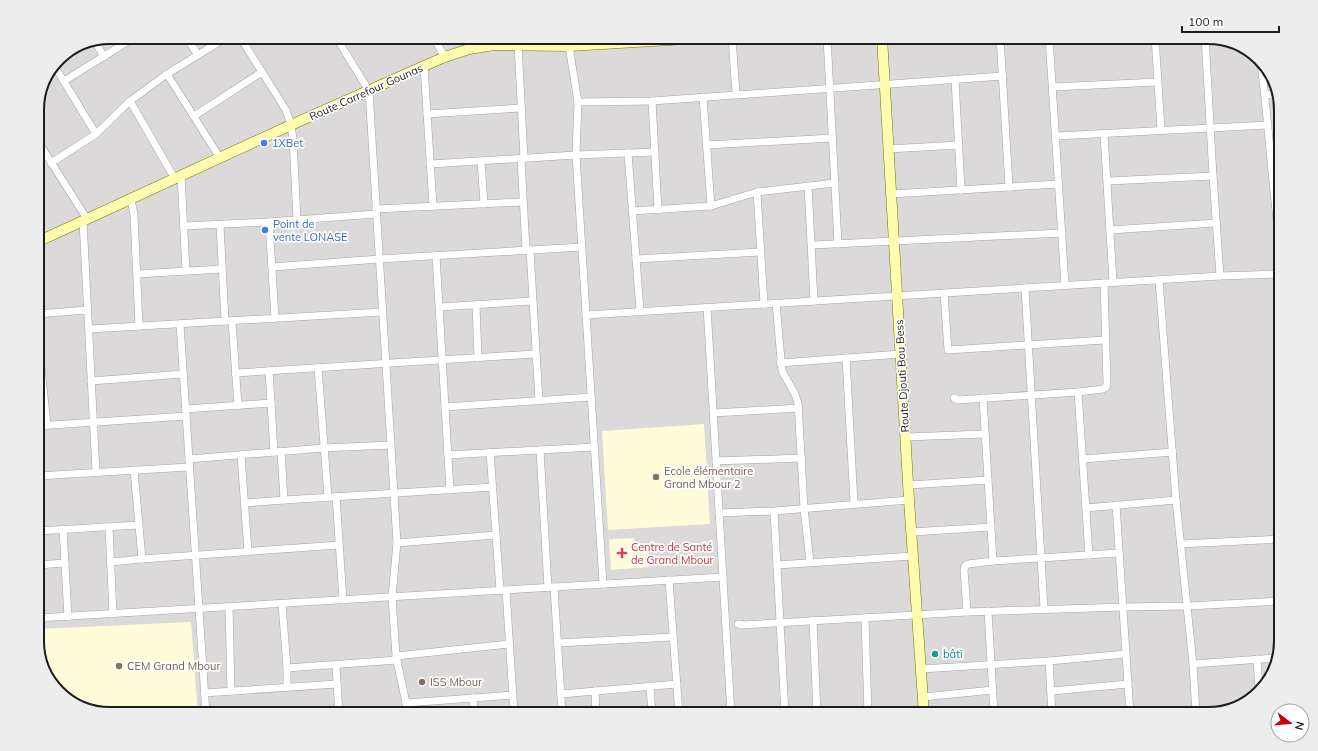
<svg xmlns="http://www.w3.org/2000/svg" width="1318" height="751" font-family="Mulish,sans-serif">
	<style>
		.residential { fill: #dbd9da }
		.education { fill: #fffcda }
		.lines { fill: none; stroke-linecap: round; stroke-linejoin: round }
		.minor-casing { stroke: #a4a4a4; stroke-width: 8 }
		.secondary-casing { stroke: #757700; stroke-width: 11 }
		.minor { stroke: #fff; stroke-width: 7 }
		.secondary { stroke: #fffcaf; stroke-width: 10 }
		.shop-dot { fill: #3f7fe0; stroke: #fff; stroke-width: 1.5 }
		.education-dot { fill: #8d6e63; stroke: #fff; stroke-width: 1.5 }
		.health-dot { fill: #e0444e; stroke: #fff; stroke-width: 1.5 }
		.culture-dot { fill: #0f9aa8; stroke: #fff; stroke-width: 1.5 }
		.labels { text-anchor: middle; stroke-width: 3.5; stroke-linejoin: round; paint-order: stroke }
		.street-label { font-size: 11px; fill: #1d1d1d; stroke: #fff }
		.shop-label { font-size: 11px; fill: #366cbe; stroke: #fff; text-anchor: start }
		.education-label { font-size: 11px; fill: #785e54; stroke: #fff; text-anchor: start }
		.health-label { font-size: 11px; fill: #be3a42; stroke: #fff; text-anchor: start }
		.culture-label { font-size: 11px; fill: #0d838f; stroke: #fff; text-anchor: start }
		.rim { fill: none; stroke: #1d1d1d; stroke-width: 2 }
	</style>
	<rect width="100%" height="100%" fill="#efe9e1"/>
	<polygon class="residential" points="110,37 1208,37 1244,47 1271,73 1281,106 1281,641 1271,677 1245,704 1208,714 110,714 74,704 49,681 37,645 37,106 59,58 82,42"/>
	<g class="education">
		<polygon points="704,424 710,524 608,530 602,431"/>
		<polygon points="634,538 634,549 648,548 649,567 611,570 609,539"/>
		<polygon points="191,622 198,714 110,714 74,704 49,681 39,651 38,629"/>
	</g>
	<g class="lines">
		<g class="minor-casing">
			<g id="minor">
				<polyline points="186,37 198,55"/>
				<polyline points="240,37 286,110 291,125 293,139 297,220"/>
				<polyline points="336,37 369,91 397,543 392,597 396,656 406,703 407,714"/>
				<polyline points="433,37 445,57"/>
				<polyline points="545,37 549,45"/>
				<polyline points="732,37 736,94"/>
				<polyline points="827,37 838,244"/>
				<polyline points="1000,37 1009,187"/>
				<polyline points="1049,37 1065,285"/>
				<polyline points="1155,37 1161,130"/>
				<polyline points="1205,37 1213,176 1220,276"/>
				<polyline points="1050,39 1083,37"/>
				<polyline points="94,40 104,57"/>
				<polyline points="518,44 524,159"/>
				<polyline points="569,46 578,102 576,155 603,584"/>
				<path d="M1261,63C1269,126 1272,188 1281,251"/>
				<polyline points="424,66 433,206"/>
				<polyline points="55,67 96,134"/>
				<polyline points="167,74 220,158"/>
				<polyline points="955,79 961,190"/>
				<polyline points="64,81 135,37"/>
				<polyline points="1053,87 1157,82"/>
				<polyline points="1265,95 1277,94"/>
				<polyline points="703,97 711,206"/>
				<polyline points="130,101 175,179"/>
				<polyline points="652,101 658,210"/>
				<polyline points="578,102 652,101 1003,76"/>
				<polyline points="427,114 521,108"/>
				<polyline points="194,116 262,72"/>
				<polyline points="1104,134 1113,282"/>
				<polyline points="1056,136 1268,125"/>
				<polyline points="37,140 87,219"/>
				<polyline points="707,145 832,138"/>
				<polyline points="888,149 959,145"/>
				<polyline points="1271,150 1281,150"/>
				<polyline points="628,153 640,311"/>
				<polyline points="521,159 526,250"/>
				<polyline points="481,161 484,204"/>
				<polyline points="51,163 96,134 130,101 167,74 227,37"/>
				<polyline points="430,164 576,155 655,152"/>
				<polyline points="181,176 186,271"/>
				<polyline points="1108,181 1213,176"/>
				<polyline points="808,186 814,301"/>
				<polyline points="757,192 764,304"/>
				<polyline points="891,194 1059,184"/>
				<polyline points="131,199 134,215 139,326"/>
				<polyline points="376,209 522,202"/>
				<polyline points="632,211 711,206 757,192 835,183"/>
				<polyline points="83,221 96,472"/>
				<polyline points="269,222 275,318"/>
				<polyline points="220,225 225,321"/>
				<polyline points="184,226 269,222 376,214"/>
				<polyline points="1110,230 1216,223"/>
				<polyline points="812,245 1062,233"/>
				<polyline points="530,250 539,401"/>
				<polyline points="436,256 450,490"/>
				<polyline points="636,259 760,252"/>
				<polyline points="272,267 379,259 582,247"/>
				<polyline points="137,274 222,269"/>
				<polyline points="1159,280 1176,500 1193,664 1196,714"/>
				<polyline points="1025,288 1044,609"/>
				<polyline points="944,293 948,350 1105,340"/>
				<polyline points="776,303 782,371 795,394 798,403 804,508 810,562"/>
				<polyline points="476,305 478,358"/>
				<polyline points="440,307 532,301"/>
				<polyline points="707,307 731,714"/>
				<polyline points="37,314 87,310"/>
				<polyline points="586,315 1220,276 1281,274"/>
				<polyline points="232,321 238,406"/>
				<polyline points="180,324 206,714"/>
				<polyline points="37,329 47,425"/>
				<polyline points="89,329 382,312"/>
				<polyline points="846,358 854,503"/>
				<polyline points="780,363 901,354"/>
				<polyline points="318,368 328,497"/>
				<polyline points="269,371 274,452"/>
				<polyline points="235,373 535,354"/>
				<polyline points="91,381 183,374"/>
				<polyline points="1078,392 1089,555"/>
				<polyline points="954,398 958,400 1078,392 1103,389 1106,387 1107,384 1104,283"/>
				<polyline points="983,398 993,561"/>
				<polyline points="445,407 591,397"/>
				<polyline points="185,409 271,403"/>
				<polyline points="714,413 799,408"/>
				<polyline points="37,426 186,416"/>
				<polyline points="906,437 985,434"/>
				<polyline points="540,450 548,588"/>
				<polyline points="281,451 284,500"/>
				<polyline points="490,452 500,590"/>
				<polyline points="241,455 248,552"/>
				<polyline points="448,455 594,447"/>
				<polyline points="189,459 324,448 391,445"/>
				<polyline points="1083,459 1173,452"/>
				<polyline points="716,461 802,458"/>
				<polyline points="134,470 142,559"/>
				<polyline points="37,476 189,467"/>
				<polyline points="909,485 988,480"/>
				<polyline points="336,496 343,600"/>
				<polyline points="245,503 284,500 493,487"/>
				<polyline points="1116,505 1130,714"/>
				<polyline points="1086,508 1176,500"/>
				<polyline points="774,511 785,714"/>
				<polyline points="719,513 774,511 909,500"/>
				<polyline points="109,527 113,614"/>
				<polyline points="63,529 68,617"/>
				<polyline points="37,531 139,525"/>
				<polyline points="912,532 991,527"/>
				<polyline points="397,543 496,535"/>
				<polyline points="1181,544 1281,539"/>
				<polyline points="110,562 142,559 339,545"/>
				<polyline points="37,565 65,563"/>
				<polyline points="777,565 913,556"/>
				<polyline points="669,580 679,714"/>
				<polyline points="554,587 562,714"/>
				<polyline points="506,590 514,714"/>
				<polyline points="282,604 287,668 287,687"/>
				<polyline points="229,607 231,691"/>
				<polyline points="988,611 994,714"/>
				<polyline points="967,612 964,570 965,566 968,564 993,561 1119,553"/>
				<polyline points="37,618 723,577"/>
				<polyline points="865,618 868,714"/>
				<polyline points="813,620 817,714"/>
				<polyline points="738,624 741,624 741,625 967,612 1124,607 1188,606 1281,601"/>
				<polyline points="558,643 673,637"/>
				<polyline points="396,656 509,644"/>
				<polyline points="1257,659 1259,690"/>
				<polyline points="1049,661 1052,714"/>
				<polyline points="1193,664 1276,658"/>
				<polyline points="336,665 339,714"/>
				<polyline points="287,668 397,660"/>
				<polyline points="921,669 1049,661 1126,654"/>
				<polyline points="650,687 652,714"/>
				<polyline points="595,691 596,714"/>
				<polyline points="1052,691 1128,684"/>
				<polyline points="204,693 337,684"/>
				<polyline points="561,694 677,684"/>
				<polyline points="923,697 993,690"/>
				<polyline points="473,698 474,714"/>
				<polyline points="406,703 513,695"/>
			</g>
		</g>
		<g class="secondary-casing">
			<g id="secondary">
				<polyline points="882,37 909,500 924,714"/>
				<polyline points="37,242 291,125 424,66 445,57 469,49 494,45 569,46 719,37"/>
			</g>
		</g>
		<use href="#minor" class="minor"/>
		<use href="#secondary" class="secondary"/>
	</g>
	<g class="shop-dot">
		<circle cx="264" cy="143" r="4"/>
		<circle cx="265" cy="230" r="4"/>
	</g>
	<g class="education-dot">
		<circle cx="656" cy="477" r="4"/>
		<circle cx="119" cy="666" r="4"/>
		<circle cx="422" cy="682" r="4"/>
	</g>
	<path class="health-dot" d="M620 547h4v4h4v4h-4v4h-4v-4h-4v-4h4z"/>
	<circle class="culture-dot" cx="935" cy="654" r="4"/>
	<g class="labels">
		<g class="street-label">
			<text transform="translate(366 92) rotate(-24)" y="4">Route Carrefour Gounas</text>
			<text transform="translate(902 376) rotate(-93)" y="4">Route Djouti Bou Bess</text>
		</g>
		<g class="shop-label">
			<text x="272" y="147">1XBet</text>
			<text x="273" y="228">Point de<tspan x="273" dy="13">vente LONASE</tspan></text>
		</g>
		<g class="education-label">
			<text x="664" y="475">Ecole élémentaire<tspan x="664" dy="13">Grand Mbour 2</tspan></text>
			<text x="127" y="670">CEM Grand Mbour</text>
			<text x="430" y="686">ISS Mbour</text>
		</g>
		<g class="health-label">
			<text x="631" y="551">Centre de Santé<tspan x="631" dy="13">de Grand Mbour</tspan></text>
		</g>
		<g class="culture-label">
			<text x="943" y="658">bâti</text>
		</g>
	</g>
	<path d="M0 0H1318V751H0ZM110 44H1208A66 66 0 0 1 1274 110V641A66 66 0 0 1 1208 707H110A66 66 0 0 1 44 641V110A66 66 0 0 1 110 44Z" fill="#ededed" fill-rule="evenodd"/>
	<path class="rim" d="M110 44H1208A66 66 0 0 1 1274 110V641A66 66 0 0 1 1208 707H110A66 66 0 0 1 44 641V110A66 66 0 0 1 110 44Z"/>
	<g transform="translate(1290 723) rotate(106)"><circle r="19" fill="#ffffff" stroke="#a5a5a5"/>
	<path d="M0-3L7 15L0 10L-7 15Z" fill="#c90011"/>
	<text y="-6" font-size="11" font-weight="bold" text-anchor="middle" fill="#1d1d1d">N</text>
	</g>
	<path d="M1182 26v6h97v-6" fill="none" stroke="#1d1d1d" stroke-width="2"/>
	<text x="1188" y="26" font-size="12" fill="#1d1d1d" stroke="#ffffff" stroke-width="3" paint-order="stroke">100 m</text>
</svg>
